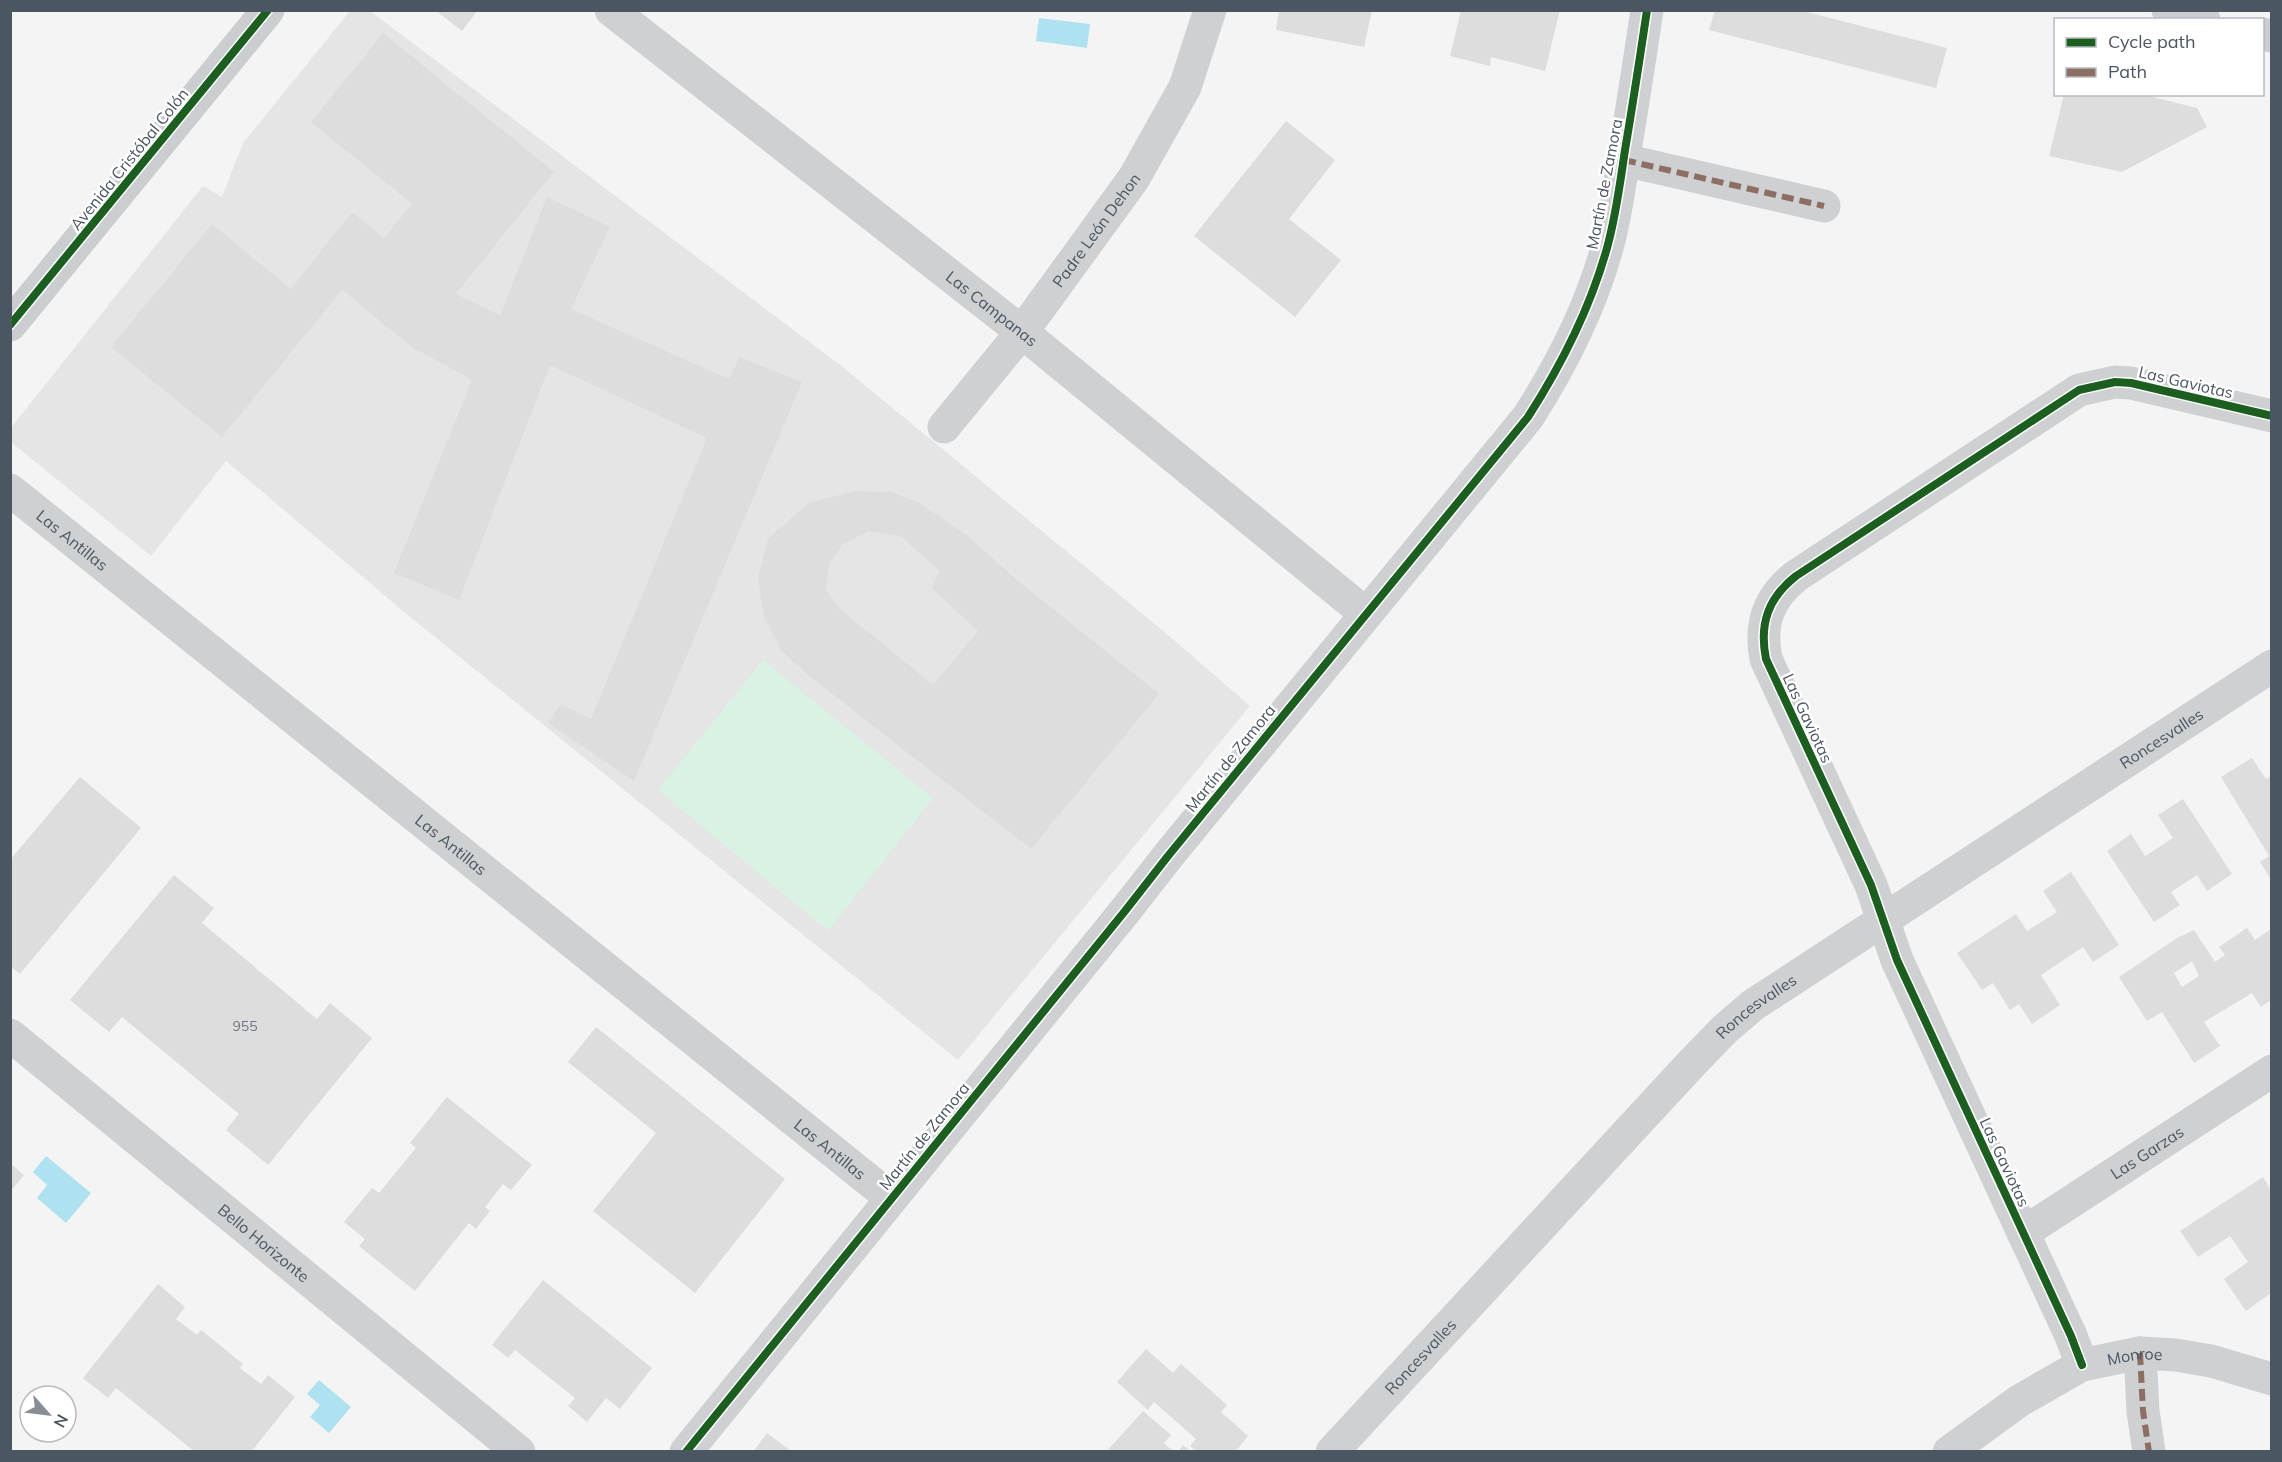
<svg xmlns="http://www.w3.org/2000/svg" width="2282" height="1462" font-family="Mulish,sans-serif">
	<style>
		.education { fill: #e6e5e6 }
		.green { fill: #d9f2e3 }
		.water { fill: #aee2f0 }
		.building { fill: #ddddde; fill-rule: evenodd }
		.lines { fill: none; stroke-linecap: round; stroke-linejoin: round }
		.street { stroke: #ced0d2; stroke-width: 33 }
		.secondary { stroke: #ced0d4; stroke-width: 33 }
		.primary { stroke: #caced1; stroke-width: 33 }
		.quiet { stroke: #8d6e63; stroke-width: 6; stroke-dasharray: 12 6; stroke-linecap: butt }
		.cycleway-casing { stroke: #fff; stroke-width: 11 }
		.cycleway { stroke: #1b5e20; stroke-width: 8 }
		.labels { text-anchor: middle; stroke-width: 5; stroke-linejoin: round; paint-order: stroke }
		.number-label { font-size: 14px; fill: #707881 }
		.street-label { font-size: 16px; fill: #4a5661; stroke: #fff }
	</style>
	<rect width="100%" height="100%" fill="#f4f4f4"/>
	<polygon class="education" points="350,11 370,11 844,368 1167,634 1250,706 958,1060 409,616 226,461 151,556 11,442 10,429 203,186 222,197 243,143"/>
	<polygon class="green" points="763,660 933,798 828,931 658,790"/>
	<g class="water">
		<polygon points="1039,18 1090,24 1087,48 1036,41"/>
		<polygon points="46,1156 91,1193 66,1223 37,1198 47,1185 33,1172"/>
		<polygon points="319,1380 351,1407 329,1433 310,1417 320,1405 307,1394"/>
	</g>
	<g class="building">
		<polygon points="435,10 478,10 462,31"/>
		<polygon points="1279,10 1372,10 1364,47 1276,30"/>
		<polygon points="1461,10 1560,10 1545,71 1491,57 1490,66 1450,56"/>
		<polygon points="1715,10 1799,10 1947,48 1936,88 1709,30"/>
		<polygon points="383,33 554,172 456,294 500,315 547,197 610,227 571,309 729,379 740,357 802,382 634,781 548,723 561,704 591,719 707,438 550,365 459,600 394,573 472,380 412,347 342,290 222,437 111,347 212,224 291,289 352,212 384,238 412,204 311,122"/>
		<polygon points="2064,94 2141,94 2197,108 2207,127 2122,172 2049,156"/>
		<polygon points="1286,121 1335,160 1289,219 1341,260 1295,317 1194,236"/>
		<path d="M855,491L892,492L918,502L968,536L1018,581L1159,694L1031,849L808,675L781,650L764,617L758,577L768,539L808,503ZM868,531L900,536L940,571L931,587L978,631L933,685L840,609L826,589L829,564L843,544Z"/>
		<polygon points="2252,758 2266,779 2271,776 2271,876 2270,878 2260,862 2269,856 2221,777"/>
		<polygon points="80,777 141,828 20,974 10,966 10,860"/>
		<polygon points="2183,799 2232,874 2207,891 2197,875 2171,892 2180,905 2154,922 2107,851 2131,834 2145,856 2173,838 2158,815"/>
		<polygon points="2071,872 2119,945 2093,962 2083,947 2041,975 2060,1005 2032,1024 2019,1004 2010,1010 1993,983 1982,990 1957,953 2016,914 2027,931 2057,912 2043,891"/>
		<polygon points="174,875 214,908 202,923 317,1019 330,1003 372,1038 268,1165 226,1130 239,1114 122,1017 109,1032 70,1000"/>
		<path d="M2247,928L2255,940L2271,929V1000L2261,1007L2252,993L2204,1022L2220,1046L2194,1063L2162,1012L2147,1021L2119,977L2177,938L2194,930L2215,962L2225,955L2219,947ZM2192,961L2199,976L2182,987L2174,973Z"/>
		<polygon points="596,1027 785,1179 695,1293 593,1211 656,1133 568,1062"/>
		<polygon points="447,1097 532,1165 511,1190 503,1184 485,1207 490,1211 476,1229 469,1223 415,1291 359,1246 365,1239 344,1222 372,1188 379,1193 416,1148 410,1143"/>
		<polygon points="10,1163 24,1175 10,1192"/>
		<polygon points="2263,1177 2271,1190 2271,1210 2270,1211 2271,1214 2271,1293 2246,1311 2224,1279 2248,1262 2230,1236 2198,1257 2180,1231"/>
		<polygon points="543,1280 652,1368 620,1409 606,1398 587,1422 568,1406 575,1398 515,1350 508,1358 492,1345"/>
		<polygon points="158,1284 185,1307 176,1319 197,1335 201,1330 243,1364 240,1368 261,1384 268,1375 295,1397 251,1452 195,1452 116,1388 108,1398 83,1378"/>
		<polygon points="1146,1349 1173,1373 1181,1364 1227,1405 1221,1412 1248,1436 1235,1452 1197,1452 1190,1446 1196,1439 1154,1402 1148,1410 1117,1382"/>
		<polygon points="1143,1411 1171,1435 1164,1443 1174,1452 1109,1452 1108,1450"/>
		<polygon points="767,1433 792,1452 753,1452"/>
		<polygon points="1183,1445 1191,1452 1178,1452"/>
	</g>
	<g class="lines">
		<g class="street">
			<path id="s1" d="M611,10L1022,332L1366,614"/>
			<polyline points="1624,160 1824,206"/>
			<path id="s2" d="M944,427L1022,332L1134,178L1185,87L1210,10"/>
			<path id="s3" d="M10,490L891,1198"/>
			<path id="s4" d="M10,1035L519,1452"/>
			<path id="s5" d="M2023,1233L2272,1071"/>
			<polyline points="2140,1353 2143,1411 2149,1452"/>
			<path d="M2082,1365L2071,1336L1897,960L1871,885L1766,659C1759,624 1768,598 1796,576L2079,390L2115,382L2131,383L2272,416"/>
			<path id="s6" d="M1332,1452L1692,1063L1725,1029L1753,1005L2272,666"/>
			<path id="s7" d="M1949,1452L2019,1401L2082,1365L2140,1353L2176,1355L2211,1361L2272,1379"/>
		</g>
		<path class="secondary" d="M686,1452L1125,911L1168,856L1528,417C1562,364 1590,309 1607,248C1616,216 1620,183 1625,150C1633,103 1640,57 1647,10"/>
		<g class="primary">
			<polyline points="2168,10 2204,20"/>
			<polyline points="2262,34 2272,36"/>
			<polyline points="10,325 268,10"/>
		</g>
		<g class="quiet">
			<polyline points="1624,160 1824,206"/>
			<polyline points="2140,1353 2143,1411 2149,1452"/>
		</g>
		<g class="cycleway-casing">
			<g id="cycleway">
				<polyline points="10,325 268,10"/>
				<path d="M2082,1365L2071,1336L1897,960L1871,885L1766,659C1759,624 1768,598 1796,576L2079,390L2115,382L2131,383L2272,416"/>
				<path d="M686,1452L1125,911L1168,856L1528,417C1562,364 1590,309 1607,248C1616,216 1620,183 1625,150C1633,103 1640,57 1647,10"/>
			</g>
		</g>
		<use href="#cycleway" class="cycleway"/>
	</g>
	<g class="labels">
		<g class="number-label">
			<text x="245" y="1031">955</text>
		</g>
		<g class="street-label">
			<text transform="translate(129 159) rotate(-51)" y="6">Avenida Cristóbal Colón</text>
			<text transform="translate(1604 184) rotate(-79)" y="6">Martín de Zamora</text>
			<text dy="6" stroke="none"><textPath href="#s2" startOffset="249">Padre León Dehon</textPath></text>
			<text dy="6" stroke="none"><textPath href="#s1" startOffset="484">Las Campanas</textPath></text>
			<text transform="translate(2186 382) rotate(13)" y="6">Las Gaviotas</text>
			<text dy="6" stroke="none"><textPath href="#s3" startOffset="80">Las Antillas</textPath></text>
			<text transform="translate(1808 718) rotate(65)" y="6">Las Gaviotas</text>
			<text dy="6" stroke="none"><textPath href="#s6" startOffset="1102">Roncesvalles</textPath></text>
			<text transform="translate(1230 758) rotate(-51)" y="6">Martín de Zamora</text>
			<text dy="6" stroke="none"><textPath href="#s3" startOffset="566">Las Antillas</textPath></text>
			<text dy="6" stroke="none"><textPath href="#s6" startOffset="616">Roncesvalles</textPath></text>
			<text transform="translate(924 1136) rotate(-51)" y="6">Martín de Zamora</text>
			<text dy="6" stroke="none"><textPath href="#s3" startOffset="1052">Las Antillas</textPath></text>
			<text dy="6" stroke="none"><textPath href="#s5" startOffset="148">Las Garzas</textPath></text>
			<text transform="translate(2005 1162) rotate(65)" y="6">Las Gaviotas</text>
			<text dy="6" stroke="none"><textPath href="#s4" startOffset="328">Bello Horizonte</textPath></text>
			<text dy="6" stroke="none"><textPath href="#s6" startOffset="130">Roncesvalles</textPath></text>
			<text dy="6" stroke="none"><textPath href="#s7" startOffset="213">Monroe</textPath></text>
		</g>
	</g>
	<rect width="2282" height="1462" fill="none" stroke="#4a5661" stroke-width="24"/>
	<rect x="2054" y="18" width="210" height="78" fill="#ffffff" stroke="#b7bbc0" stroke-width="1.5"/>
	<rect x="2066" y="38" width="30" height="9" fill="#1b5e20" stroke="#b7bbc0" stroke-width="1.5"/>
	<text x="2108" y="48" font-size="18" fill="#4a5661">Cycle path</text>
	<rect x="2066" y="68" width="30" height="9" fill="#8d6e63" stroke="#b7bbc0" stroke-width="1.5"/>
	<text x="2108" y="78" font-size="18" fill="#4a5661">Path</text>
	<g transform="translate(48 1414) rotate(118)"><circle r="28" fill="#ffffff" stroke="#b7bbc0" stroke-width="1.5"/>
	<path d="M0-4.5L10 22L0 15L-10 22Z" fill="#868d94"/>
	<text y="-9" font-size="16" font-weight="bold" text-anchor="middle" fill="#4a5661">N</text>
	</g>
</svg>
